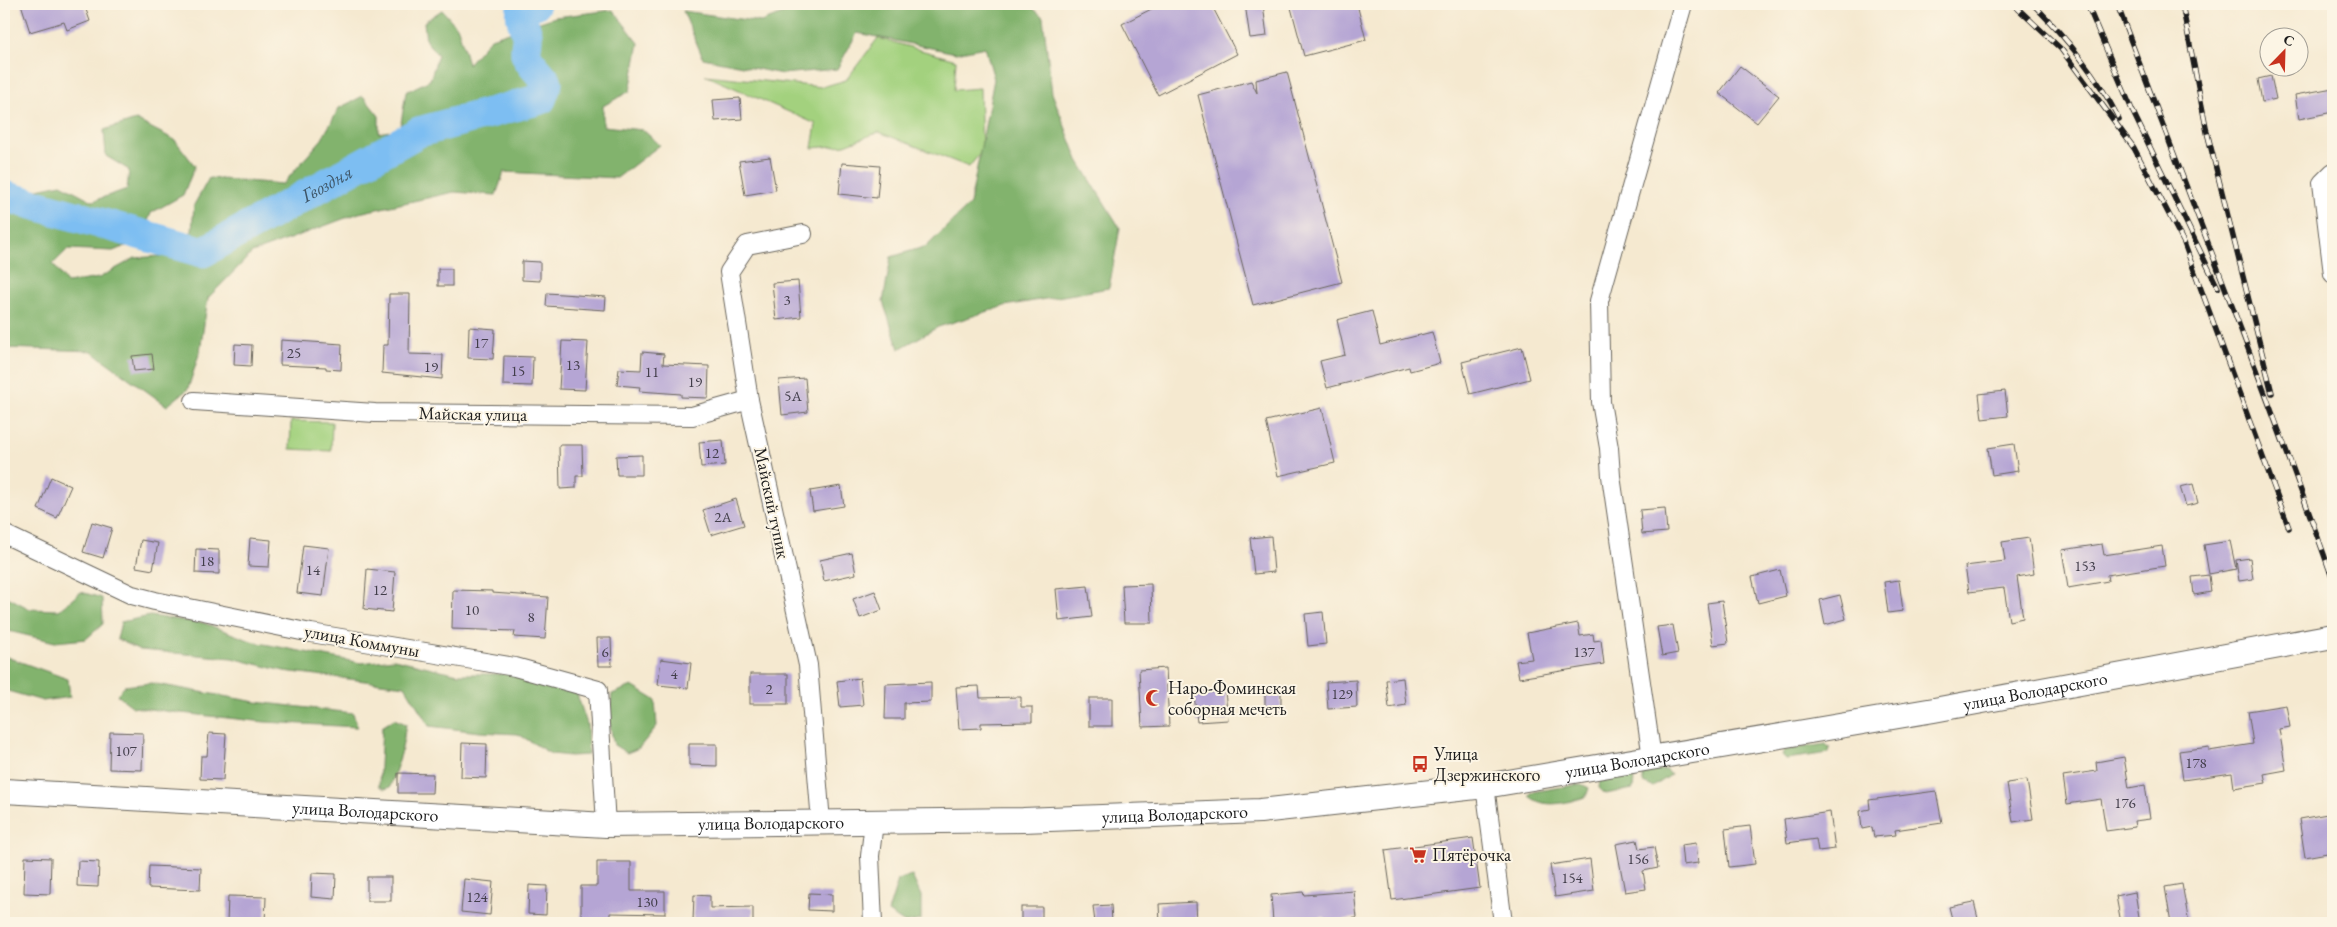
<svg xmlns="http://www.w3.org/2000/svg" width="2337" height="927" font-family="'EB Garamond',serif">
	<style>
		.green { fill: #a3d17e; stroke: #60764d }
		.forest { fill: #82b36d; stroke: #4f6844 }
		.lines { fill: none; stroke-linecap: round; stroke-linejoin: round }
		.river { stroke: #7dbef2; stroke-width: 31 }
		.building { fill: #b5a5d4 }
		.street-casing { stroke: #68645b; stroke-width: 20 }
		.secondary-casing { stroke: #68645b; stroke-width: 26 }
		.street { stroke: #fff; stroke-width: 18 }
		.secondary { stroke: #fff; stroke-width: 24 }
		.rail-casing { stroke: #1c1c1c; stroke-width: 5.5 }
		.rail { stroke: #fcf5e5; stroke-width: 4; stroke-dasharray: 11; stroke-linecap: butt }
		.labels { text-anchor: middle; stroke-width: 4; stroke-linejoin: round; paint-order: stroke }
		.number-label { font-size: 15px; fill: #423e4a }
		.street-label { font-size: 18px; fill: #1c1c1c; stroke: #fcf5e5 }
		.poi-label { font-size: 18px; fill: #1c1c1c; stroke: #fcf5e5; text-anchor: start }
		.water-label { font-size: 19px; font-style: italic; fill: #3e5567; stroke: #fcf5e5 }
	</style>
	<rect width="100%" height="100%" fill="#fcf5e5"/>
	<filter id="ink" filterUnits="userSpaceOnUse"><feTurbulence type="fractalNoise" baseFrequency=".02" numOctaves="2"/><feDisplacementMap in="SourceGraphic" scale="10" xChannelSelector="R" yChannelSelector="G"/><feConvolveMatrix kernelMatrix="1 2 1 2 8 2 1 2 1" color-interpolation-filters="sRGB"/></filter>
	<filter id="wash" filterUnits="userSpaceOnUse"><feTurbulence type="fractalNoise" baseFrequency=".0096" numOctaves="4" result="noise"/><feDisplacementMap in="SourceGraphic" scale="20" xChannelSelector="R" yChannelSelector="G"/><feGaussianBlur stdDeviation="1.12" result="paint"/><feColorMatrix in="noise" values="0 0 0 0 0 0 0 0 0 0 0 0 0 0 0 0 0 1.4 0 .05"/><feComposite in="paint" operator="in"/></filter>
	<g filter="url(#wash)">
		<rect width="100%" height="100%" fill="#f5e9d0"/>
		<g class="green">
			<polygon points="878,38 956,60 954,90 980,88 982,151 969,167 879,132 845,145 812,148 816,124 705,75 822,87 846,80"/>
			<polygon points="291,421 332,422 331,451 290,449"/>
		</g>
		<g class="forest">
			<polygon points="809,4 1028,4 1043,17 1052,93 1078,160 1120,228 1109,288 1005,306 938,327 899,349 883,302 891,257 927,246 970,204 994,79 985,47 956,53 857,33 837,69 782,74 703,58 683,11 761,22"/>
			<polygon points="442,10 458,28 468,64 491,38 555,17 613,10 639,43 630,91 603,106 603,126 643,130 660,145 617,178 504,172 496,195 454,192 359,213 252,253 208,298 200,351 188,389 167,406 91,351 4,348 4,213 29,191 61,184 93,201 127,189 129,170 106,156 104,130 136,120 175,140 195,166 183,195 151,213 141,240 113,251 68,249 53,264 67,283 99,278 135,258 161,256 192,231 194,205 209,178 283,184 322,139 339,108 363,96 379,116 379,133 400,129 406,92 430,80 438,55 426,41 424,22"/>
			<polygon points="81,592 102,598 103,624 86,639 55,642 4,630 4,595 30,609 59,610"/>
			<polygon points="150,616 204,623 254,642 361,663 394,659 458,674 513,674 577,694 587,724 588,755 570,756 551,754 518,734 480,732 429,726 405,686 284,671 232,658 140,650 117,639 121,622"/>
			<polygon points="4,656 68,679 70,697 43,701 4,690"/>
			<polygon points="151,683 256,702 353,713 357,727 265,722 181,713 133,707 117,695 124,686"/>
			<polygon points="632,686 655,700 657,726 639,748 627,753 614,745 609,720 612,694"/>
			<polygon points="394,719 406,724 401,754 390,787 385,789 379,786 382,727"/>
			<polygon points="1826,744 1830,748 1829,753 1786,759 1782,755 1785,750"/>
			<polygon points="1653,770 1667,770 1671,775 1653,787 1643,783 1643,775"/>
			<polygon points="1626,773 1634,779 1633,789 1605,794 1599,788 1600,779"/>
			<path d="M1581,784L1589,788L1586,797C1567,802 1546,810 1529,796L1532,792Z"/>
			<polygon points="912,876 921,896 921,920 905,923 888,912 898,880"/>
		</g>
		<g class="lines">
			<path class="river" id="s1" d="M4,196L203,252L419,132L541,99L547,83C541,73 529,64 526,54C525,47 528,40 527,34C523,21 520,21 522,7L535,4"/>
		</g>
		<g id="blocks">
			<g class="building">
				<polygon points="21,4 84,4 90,21 67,30 64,22 30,32"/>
				<polygon points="1161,4 1211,4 1237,54 1158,95 1122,24"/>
				<polygon points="1245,4 1263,4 1267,36 1250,38"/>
				<polygon points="1290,4 1357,4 1366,40 1304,56"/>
				<polygon points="1740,66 1779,96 1757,123 1719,93"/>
				<polygon points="1287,72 1342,282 1253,305 1198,95 1251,81 1257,93 1256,80"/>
				<polygon points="2271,76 2276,99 2262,102 2258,79"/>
				<polygon points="2333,88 2333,112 2299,119 2295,95"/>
				<polygon points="740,98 742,119 715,121 713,100"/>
				<polygon points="770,157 776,190 745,195 739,161"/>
				<polygon points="842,163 880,166 877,198 839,194"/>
				<polygon points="522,261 540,262 540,281 522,280"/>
				<rect x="438" y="269" width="14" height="17"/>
				<polygon points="798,281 801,317 776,320 772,283"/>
				<polygon points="547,293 606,297 605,310 546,306"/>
				<polygon points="389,294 410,294 409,354 443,355 442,379 382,373 383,345 388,345"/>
				<polygon points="1372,311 1380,345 1432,332 1440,363 1410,371 1409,367 1327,388 1320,361 1345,355 1337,320"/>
				<polygon points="469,327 495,329 493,359 468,358"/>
				<polygon points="281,340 342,344 341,370 326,369 326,367 280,365"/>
				<polygon points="562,341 588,342 585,390 559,389"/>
				<polygon points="235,344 252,345 251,366 234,365"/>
				<polygon points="1522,347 1530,379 1470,394 1462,362"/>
				<polygon points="642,352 664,354 663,364 709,366 708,398 681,397 681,394 639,391 640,387 617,385 619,369 641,370"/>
				<polygon points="152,354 154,369 134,371 132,356"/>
				<polygon points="504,356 533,357 532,386 503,385"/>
				<polygon points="805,378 808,412 782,415 779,380"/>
				<polygon points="2005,391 2008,416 1982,419 1979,394"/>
				<polygon points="1322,408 1335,463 1278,476 1266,421"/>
				<polygon points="723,440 725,465 701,467 699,442"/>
				<polygon points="2014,444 2018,471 1992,475 1988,448"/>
				<polygon points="559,445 582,445 583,476 576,476 576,488 560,489"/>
				<polygon points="642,455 642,475 617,475 616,456"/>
				<polygon points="51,477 71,486 57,518 38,509"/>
				<polygon points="2193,484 2198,503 2186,506 2180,487"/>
				<polygon points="841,486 844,506 813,511 810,491"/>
				<polygon points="736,499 744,525 711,535 703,510"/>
				<polygon points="1665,508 1667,532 1642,534 1640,510"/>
				<polygon points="92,522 112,528 103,558 83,552"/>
				<polygon points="1271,536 1274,572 1254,574 1250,538"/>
				<polygon points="250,538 271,540 269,567 248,566"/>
				<polygon points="2029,538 2034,574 2017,577 2023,618 2009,621 2004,588 1969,592 1965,566 2005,561 2002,542"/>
				<polygon points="141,540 158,543 153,570 136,567"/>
				<polygon points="2230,541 2236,569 2209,574 2204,545"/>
				<polygon points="2102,544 2104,555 2162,546 2165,566 2107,575 2108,581 2068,588 2062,550"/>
				<polygon points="303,545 329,548 323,596 297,593"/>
				<polygon points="196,549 219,550 219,574 195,573"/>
				<polygon points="852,553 856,574 824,581 820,560"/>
				<polygon points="2250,558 2253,579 2239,581 2236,560"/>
				<polygon points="367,569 395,572 392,612 364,609"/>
				<polygon points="1780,570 1786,596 1758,603 1752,577"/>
				<polygon points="2209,575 2211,592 2194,595 2192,577"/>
				<polygon points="1899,580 1903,611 1888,613 1884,582"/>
				<polygon points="1151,584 1152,623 1124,623 1122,585"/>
				<polygon points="1088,586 1092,617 1059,621 1056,589"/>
				<polygon points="453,590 492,591 492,593 548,597 545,639 514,637 515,631 452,629"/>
				<polygon points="875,591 882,610 860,618 853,599"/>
				<polygon points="1840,595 1846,619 1825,625 1820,600"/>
				<polygon points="1722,601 1728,643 1713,645 1707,603"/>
				<polygon points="1323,612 1326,644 1308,646 1305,614"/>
				<polygon points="1578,623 1580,636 1593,634 1594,641 1601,640 1604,664 1519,678 1516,661 1532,659 1527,633"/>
				<polygon points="1673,625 1678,653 1662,656 1657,627"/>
				<polygon points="597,638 611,638 612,666 598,666"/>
				<polygon points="661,659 691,663 688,688 658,685"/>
				<polygon points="1166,668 1169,726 1142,727 1139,670"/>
				<rect x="750" y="674" width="38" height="30"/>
				<polygon points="860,678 863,705 840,707 837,681"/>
				<polygon points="1403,678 1406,705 1389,708 1386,680"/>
				<polygon points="1356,680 1357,707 1328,709 1326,682"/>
				<polygon points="931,682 931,702 904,703 904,719 885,719 886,684"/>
				<polygon points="979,686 980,698 1021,697 1021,707 1032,707 1032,722 981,723 981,728 959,729 956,687"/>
				<polygon points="1225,691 1228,720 1197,722 1194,694"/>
				<polygon points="1281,691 1281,714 1265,714 1265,692"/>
				<rect x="1089" y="698" width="23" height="28"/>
				<polygon points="2286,705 2290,727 2279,729 2286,770 2264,774 2266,783 2234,788 2232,773 2183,780 2179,751 2209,747 2209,751 2253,744 2248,711"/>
				<polygon points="110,732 143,733 142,770 109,769"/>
				<polygon points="209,733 226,734 223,780 200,779 201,756 207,756"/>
				<polygon points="462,743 487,744 486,778 461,777"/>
				<polygon points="689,744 717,744 717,766 689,765"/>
				<polygon points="2124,757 2129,788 2145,785 2150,819 2134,821 2135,827 2106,831 2101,799 2067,804 2063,776 2097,771 2096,762"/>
				<polygon points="398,773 433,774 432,793 398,793"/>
				<polygon points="2027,780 2033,819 2013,822 2007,783"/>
				<polygon points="1936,791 1942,823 1895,830 1896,835 1874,837 1872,827 1862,829 1860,811 1870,809 1869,800"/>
				<polygon points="1830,812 1835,849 1818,851 1816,839 1787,843 1784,819"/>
				<polygon points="2333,813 2333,852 2305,857 2299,819"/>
				<polygon points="1750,826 1755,864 1729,867 1725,829"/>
				<polygon points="1473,838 1480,888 1392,900 1385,850"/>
				<polygon points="1637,840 1639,849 1654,847 1658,868 1643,871 1646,889 1625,892 1616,844"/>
				<polygon points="1696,843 1698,863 1683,865 1681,845"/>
				<polygon points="25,857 51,858 50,894 24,893"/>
				<polygon points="1590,859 1594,891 1555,897 1550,865"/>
				<polygon points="78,861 99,862 98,887 77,886"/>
				<polygon points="597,862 631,862 631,891 665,891 665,914 610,913 610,922 581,923 581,886 597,886"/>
				<polygon points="149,866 201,868 200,890 148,888"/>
				<polygon points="312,873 336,874 335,899 311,897"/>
				<rect x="367" y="877" width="24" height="24"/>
				<polygon points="464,879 493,882 490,915 461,912"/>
				<polygon points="2182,884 2189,923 2171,923 2165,887"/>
				<polygon points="529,885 547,886 546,915 528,914"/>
				<polygon points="1354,891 1357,918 1326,921 1325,917 1273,922 1271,895 1303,892 1304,895"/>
				<polygon points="2135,892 2140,923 2121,923 2116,896"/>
				<polygon points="809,893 832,894 832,911 808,910"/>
				<polygon points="694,895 710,896 710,908 753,907 753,923 693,921"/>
				<polygon points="228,896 266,897 265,923 227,923"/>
				<polygon points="1196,902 1197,923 1160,923 1159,904"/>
				<polygon points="1974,902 1979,923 1953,923 1949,907"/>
				<polygon points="1111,905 1112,923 1095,923 1093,906"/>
				<rect x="1021" y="907" width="21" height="16"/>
			</g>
		</g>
	</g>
	<g filter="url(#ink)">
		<use href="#blocks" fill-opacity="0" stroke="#68645b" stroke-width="1"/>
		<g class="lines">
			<g class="street-casing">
				<g id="street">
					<polyline points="2333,172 2322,183 2333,274"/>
					<polyline points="803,234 747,245 729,272 749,400 808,665 821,822"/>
					<polyline points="194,401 375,413 692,416 749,400"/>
					<polyline points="4,534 132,595 155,601 311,633 515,667 598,690 606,825"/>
					<polyline points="1652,758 1611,476 1609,448 1601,402 1599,301 1683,4"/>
					<polyline points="1485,786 1503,923"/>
					<polyline points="873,923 870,856 874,822"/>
				</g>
			</g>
			<g class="secondary-casing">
				<g id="secondary">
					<path id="s2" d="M4,791L606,825L1023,820L1260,811L1485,786L1934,710L2333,636"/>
				</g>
			</g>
			<use href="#street" class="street"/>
			<use href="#secondary" class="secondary"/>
			<g class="rail-casing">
				<g id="rail">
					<polyline points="2013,4 2061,49 2134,148 2184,243 2289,528"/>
					<path d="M2033,4C2067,39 2097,75 2119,119"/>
					<polyline points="2087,4 2133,112 2218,288"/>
					<path d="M2117,4C2189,196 2265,386 2333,580"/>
					<polyline points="2182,4 2207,132 2272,393"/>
				</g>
			</g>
			<use href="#rail" class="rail"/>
		</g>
	</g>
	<defs>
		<g id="mosque-bare" transform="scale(1.35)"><path d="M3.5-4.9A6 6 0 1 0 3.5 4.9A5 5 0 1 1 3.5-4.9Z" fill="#c8321e" stroke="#fcf5e5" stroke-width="2.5" paint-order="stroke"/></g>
		<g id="bus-bare" transform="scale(1.35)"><path d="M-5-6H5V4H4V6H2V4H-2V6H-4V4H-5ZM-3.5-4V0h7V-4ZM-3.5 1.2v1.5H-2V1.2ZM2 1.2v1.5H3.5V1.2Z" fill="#c8321e" stroke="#fcf5e5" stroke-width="2.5" paint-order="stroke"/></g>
		<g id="supermarket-bare" transform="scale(1.35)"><path d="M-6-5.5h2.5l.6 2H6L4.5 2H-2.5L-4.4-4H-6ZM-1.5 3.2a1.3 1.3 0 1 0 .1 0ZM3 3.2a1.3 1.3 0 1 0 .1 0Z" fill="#c8321e" stroke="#fcf5e5" stroke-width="2.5" paint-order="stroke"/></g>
	</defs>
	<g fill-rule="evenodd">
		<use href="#mosque-bare" x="1154" y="698"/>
		<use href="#bus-bare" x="1420" y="764"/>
		<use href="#supermarket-bare" x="1418" y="855"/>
	</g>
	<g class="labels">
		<g class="number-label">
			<text x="787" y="305">3</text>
			<text x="481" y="348">17</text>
			<text x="294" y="358">25</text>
			<text x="573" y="370">13</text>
			<text x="431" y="372">19</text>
			<text x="518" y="376">15</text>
			<text x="652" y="377">11</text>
			<text x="695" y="387">19</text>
			<text x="793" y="401">5А</text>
			<text x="712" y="458">12</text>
			<text x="723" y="522">2А</text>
			<text x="207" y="566">18</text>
			<text x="2085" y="571">153</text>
			<text x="313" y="575">14</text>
			<text x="380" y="595">12</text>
			<text x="472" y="615">10</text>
			<text x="531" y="622">8</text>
			<text x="605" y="657">6</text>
			<text x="1584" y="657">137</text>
			<text x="674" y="679">4</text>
			<text x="769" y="694">2</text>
			<text x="1342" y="699">129</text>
			<text x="126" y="756">107</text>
			<text x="2196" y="768">178</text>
			<text x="2125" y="808">176</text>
			<text x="1638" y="864">156</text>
			<text x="1572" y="883">154</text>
			<text x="477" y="902">124</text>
			<text x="647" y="907">130</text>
		</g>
		<g class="street-label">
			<text transform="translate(473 414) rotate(1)" y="6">Майская улица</text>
			<text transform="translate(772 503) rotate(78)" y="6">Майский тупик</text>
			<text transform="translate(362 641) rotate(10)" y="6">улица Коммуны</text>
			<text dy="6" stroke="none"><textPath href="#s2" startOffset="2042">улица Володарского</textPath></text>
			<text dy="6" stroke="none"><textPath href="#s2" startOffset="1638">улица Володарского</textPath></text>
			<text dy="6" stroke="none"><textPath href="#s2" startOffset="362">улица Володарского</textPath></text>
			<text dy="6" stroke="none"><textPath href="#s2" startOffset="1172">улица Володарского</textPath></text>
			<text dy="6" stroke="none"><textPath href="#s2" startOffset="768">улица Володарского</textPath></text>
		</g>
		<g class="poi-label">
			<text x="1168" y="694">Наро-Фоминская<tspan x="1168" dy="21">соборная мечеть</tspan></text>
			<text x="1434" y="760">Улица<tspan x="1434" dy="21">Дзержинского</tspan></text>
			<text x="1432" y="861">Пятёрочка</text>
		</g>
		<g class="water-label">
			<text dy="7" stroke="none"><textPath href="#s1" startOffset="348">Гвоздня</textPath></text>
		</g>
	</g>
	<rect width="2337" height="927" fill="none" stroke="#fcf5e5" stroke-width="20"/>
	<g transform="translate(2284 52) rotate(23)"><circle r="24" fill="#fcf5e5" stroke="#a29e95"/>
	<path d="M0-4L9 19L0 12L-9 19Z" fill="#c8321e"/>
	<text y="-8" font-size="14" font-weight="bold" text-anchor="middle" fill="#1c1c1c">С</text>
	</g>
</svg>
